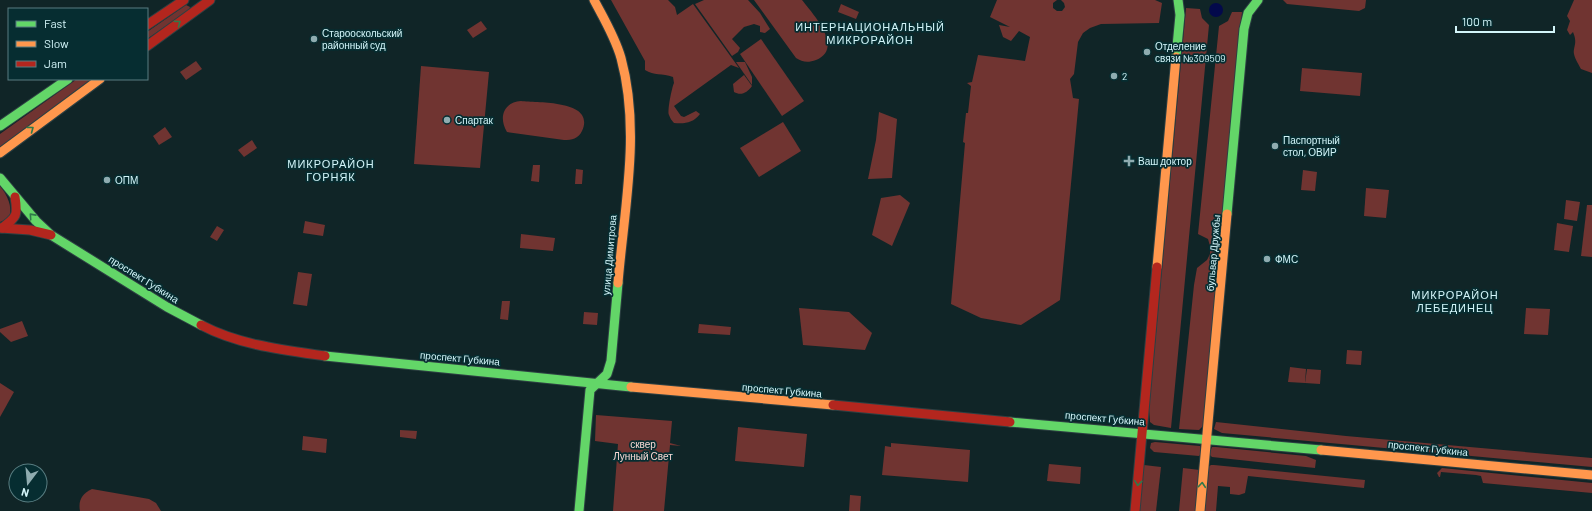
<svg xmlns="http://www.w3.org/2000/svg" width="1592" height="511" font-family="Barlow,sans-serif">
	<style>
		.green { fill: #703431 }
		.water { fill: #03094b }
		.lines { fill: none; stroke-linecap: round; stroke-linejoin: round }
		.fast-casing { stroke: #2d4043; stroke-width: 11 }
		.slow-casing { stroke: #2d4043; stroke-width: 11 }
		.jam-casing { stroke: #2d4043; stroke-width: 11 }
		.fast { stroke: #63d668; stroke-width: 9 }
		.slow { stroke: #ff974d; stroke-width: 9 }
		.jam { stroke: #b3261e; stroke-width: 9 }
		.oneway { stroke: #30794a }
		.poi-dot { fill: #8facb0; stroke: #062d31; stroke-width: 1.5 }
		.labels { text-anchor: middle; stroke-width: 3.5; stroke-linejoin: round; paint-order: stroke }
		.poi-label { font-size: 10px; fill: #d3f5f9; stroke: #062d31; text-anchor: start }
		.street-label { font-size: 10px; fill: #d3f5f9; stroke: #062d31 }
		.park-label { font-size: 10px; fill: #f9d8d4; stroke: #062d31 }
		.neighbourhood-label { font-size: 11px; letter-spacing: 1px; fill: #d3f5f9; stroke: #062d31 }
	</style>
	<rect width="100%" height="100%" fill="#102527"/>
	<g class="green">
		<path d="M611,0H668L675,7L677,15L693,4L739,68L731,65L674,106L681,116L684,117L696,111L700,114C693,123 685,124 674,123C672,121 670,118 669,115C667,111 672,87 674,83L673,77C662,73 654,76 645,70V61Z"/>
		<polygon points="704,0 748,0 760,13 770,29 765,33 760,32 760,26 754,24 744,27 732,39 740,48 738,52 732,56 695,4"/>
		<path d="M754,0H802C812,13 845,48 816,60C808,63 802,62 796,58Z"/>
		<polygon points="997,0 1057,0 1053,3 1053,8 1057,11 1062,11 1065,7 1064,3 1061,0 1155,0 1162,3 1159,23 1101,24 1090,28 1083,33 1078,42 1074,74 1070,79 1073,98 1079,99 1060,300 1021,325 981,318 951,304 965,143 963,142 966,113 968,113 971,86 967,83 972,82 978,55 1025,61 1030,37 1019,31 1011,41 1003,37 999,25 1010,27 990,17"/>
		<polygon points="1283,0 1366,0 1365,8 1359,11 1287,4"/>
		<path d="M1574,0H1592V73L1581,69C1579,65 1575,59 1574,54C1573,46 1578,44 1573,32L1570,35L1567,30L1570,21L1567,16Z"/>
		<polygon points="841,4 859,12 856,19 838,12"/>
		<polygon points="186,5 190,7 189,10 147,39 147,32"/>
		<polygon points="1186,8 1200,9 1202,18 1209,25 1171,428 1154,425 1150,422 1149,409"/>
		<polygon points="1232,12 1242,12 1205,420 1203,426 1199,430 1179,429 1194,285 1197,268 1207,260 1210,254 1210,246 1208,239 1198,234 1219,26 1228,21"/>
		<polygon points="481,21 487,29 473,38 467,30"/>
		<polygon points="761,39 804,101 782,116 740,54"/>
		<polygon points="196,61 202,69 186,80 180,72"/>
		<polygon points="736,62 745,62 752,77 752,85"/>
		<polygon points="421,66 489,72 480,168 414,164"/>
		<polygon points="1302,68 1362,73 1360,96 1300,91"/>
		<path d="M744,75L752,86C747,93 741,96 734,92L733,84Z"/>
		<polygon points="77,79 92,79 0,147 0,134"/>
		<path d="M521,101C539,103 596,100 582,131C578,139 572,140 564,140L507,132C498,117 504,102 521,101Z"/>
		<polygon points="879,112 897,119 892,178 868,179 876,140"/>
		<polygon points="783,122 801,151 759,177 740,148"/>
		<polygon points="165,127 172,137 159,145 153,136"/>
		<polygon points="252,140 257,148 244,157 238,150"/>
		<polygon points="533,165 540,165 539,182 531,181"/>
		<polygon points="576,169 583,170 582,184 575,184"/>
		<polygon points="1303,170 1317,172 1315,191 1301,190"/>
		<path d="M0,186C7,195 13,206 9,218L0,222Z"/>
		<polygon points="1366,188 1389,190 1386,218 1364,216"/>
		<polygon points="900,195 910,203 892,246 872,235 881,198"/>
		<polygon points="1566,200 1580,202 1577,221 1564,219"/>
		<polygon points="1587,205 1592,205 1592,257 1581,256"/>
		<polygon points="305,221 325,225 323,236 303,233"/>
		<polygon points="1557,223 1573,226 1569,252 1554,250"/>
		<polygon points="217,226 224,230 217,241 210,237"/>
		<polygon points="521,234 555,238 553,251 520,248"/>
		<polygon points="298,272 312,274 307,306 293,304"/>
		<polygon points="502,301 510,301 508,320 500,319"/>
		<polygon points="799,308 849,312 872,333 865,350 803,345"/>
		<polygon points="1526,308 1550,309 1548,335 1524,334"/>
		<polygon points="584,312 598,313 597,325 583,324"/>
		<polygon points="22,321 28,336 11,342 0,332 0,329"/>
		<polygon points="699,324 731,327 730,335 698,333"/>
		<polygon points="1347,350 1362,351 1361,365 1346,364"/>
		<polygon points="1290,367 1306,369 1305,383 1288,382"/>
		<polygon points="1307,369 1321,370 1320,384 1305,383"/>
		<polygon points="0,383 14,392 0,417"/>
		<polygon points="596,415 672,421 670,443 681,446 670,445 664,511 613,511 618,444 595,441"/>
		<polygon points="1216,422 1346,436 1592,458 1592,467 1222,433 1214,429"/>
		<polygon points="738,427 807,434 804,467 735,461"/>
		<polygon points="400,430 417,431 416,439 400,437"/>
		<polygon points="303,436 327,439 326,453 302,450"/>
		<polygon points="1155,442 1200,446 1202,453 1199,456 1154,452 1150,448 1151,443"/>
		<polygon points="891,443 970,450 968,482 882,475 885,446 891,447"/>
		<polygon points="1216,447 1306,456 1316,460 1315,468 1212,457 1209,454 1212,447"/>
		<polygon points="1049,464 1081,467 1080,484 1047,481"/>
		<polygon points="1144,465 1161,467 1156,511 1139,511"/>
		<polygon points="1211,465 1214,465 1365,480 1364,488 1248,476 1245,493 1239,495 1230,494 1230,487 1218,486 1216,511 1204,511 1208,467"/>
		<polygon points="1183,468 1200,470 1196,511 1179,511"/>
		<polygon points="1442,468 1592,483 1592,493 1483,483 1481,476 1476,475 1441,472 1440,477 1439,477 1437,473"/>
		<path d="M92,489L149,499L156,503L161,511H80C78,500 82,494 92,489Z"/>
		<polygon points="850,495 861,496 860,511 849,511"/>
	</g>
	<circle class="water" cx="1216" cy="10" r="7"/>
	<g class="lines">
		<g class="fast-casing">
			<g id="fast">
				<polyline points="1176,57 1180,15 1178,0"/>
				<polyline points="0,126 68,79"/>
				<polyline points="0,178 36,221 51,235 167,307 201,325"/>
				<polyline points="1227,214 1244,29 1248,13 1258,0"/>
				<polyline points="325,356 631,387"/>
				<polyline points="1010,422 1321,450"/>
				<polyline points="579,511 590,390 607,374 611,361 618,283"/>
			</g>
		</g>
		<g class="slow-casing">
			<g id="slow">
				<path d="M594,0C604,19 615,37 621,58C641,131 624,209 618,283"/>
				<polyline points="0,153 100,79"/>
				<polyline points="1157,267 1176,57"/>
				<polyline points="631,387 833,405"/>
				<polyline points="1321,450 1592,475"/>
				<polyline points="1200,511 1227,214"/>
			</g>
		</g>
		<g class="jam-casing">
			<g id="jam">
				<polyline points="147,25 184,0"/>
				<polyline points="147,46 210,0"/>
				<polyline points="0,228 30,230 51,235"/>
				<path d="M2,228C17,217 18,215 15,197"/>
				<path d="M201,325C239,345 283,350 325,356"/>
				<polyline points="833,405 1010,422"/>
				<polyline points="1135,511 1157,267"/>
			</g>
		</g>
		<use href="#fast" class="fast"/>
		<use href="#slow" class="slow"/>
		<use href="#jam" class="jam"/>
	</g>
	<defs><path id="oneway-chevron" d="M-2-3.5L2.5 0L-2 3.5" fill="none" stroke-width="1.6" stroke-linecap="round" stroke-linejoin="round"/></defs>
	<g class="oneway">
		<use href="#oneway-chevron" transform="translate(178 23) rotate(-36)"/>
		<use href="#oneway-chevron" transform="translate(31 129) rotate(-37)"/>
		<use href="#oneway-chevron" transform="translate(32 216) rotate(-132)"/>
		<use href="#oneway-chevron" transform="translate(1138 483) rotate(96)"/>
		<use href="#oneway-chevron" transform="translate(1202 485) rotate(-85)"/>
	</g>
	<g class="poi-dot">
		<circle cx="314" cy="39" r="4"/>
		<circle cx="1147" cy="52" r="4"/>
		<circle cx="1114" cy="76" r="4"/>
		<circle cx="447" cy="120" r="4"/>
		<circle cx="1275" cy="146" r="4"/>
		<path d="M1127 155h4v4h4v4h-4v4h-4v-4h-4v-4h4z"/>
		<circle cx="107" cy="180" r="4"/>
		<circle cx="1267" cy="259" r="4"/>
	</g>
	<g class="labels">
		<g class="poi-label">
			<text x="322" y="37">Старооскольский<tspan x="322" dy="12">районный суд</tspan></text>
			<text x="1155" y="50">Отделение<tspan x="1155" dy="12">связи №309509</tspan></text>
			<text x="1122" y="80">2</text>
			<text x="455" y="124">Спартак</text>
			<text x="1283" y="144">Паспортный<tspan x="1283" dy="12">стол, ОВИР</tspan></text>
			<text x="1138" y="165">Ваш доктор</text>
			<text x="115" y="184">ОПМ</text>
			<text x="1275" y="263">ФМС</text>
		</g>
		<g class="street-label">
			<text transform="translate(1213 253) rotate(-85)" y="4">бульвар Дружбы</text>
			<text transform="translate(609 255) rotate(-85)" y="4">улица Димитрова</text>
			<text transform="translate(144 279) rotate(32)" y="4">проспект Губкина</text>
			<text transform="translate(460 358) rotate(5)" y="4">проспект Губкина</text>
			<text transform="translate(782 390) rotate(5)" y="4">проспект Губкина</text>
			<text transform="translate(1105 418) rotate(5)" y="4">проспект Губкина</text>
			<text transform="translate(1428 448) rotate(6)" y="4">проспект Губкина</text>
		</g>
		<g class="park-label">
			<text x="643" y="448">сквер<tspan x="643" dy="12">Лунный Свет</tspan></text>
		</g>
		<g class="neighbourhood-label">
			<text x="870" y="31">ИНТЕРНАЦИОНАЛЬНЫЙ<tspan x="870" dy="13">МИКРОРАЙОН</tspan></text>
			<text x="331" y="168">МИКРОРАЙОН<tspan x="331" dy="13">ГОРНЯК</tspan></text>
			<text x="1455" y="299">МИКРОРАЙОН<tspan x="1455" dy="13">ЛЕБЕДИНЕЦ</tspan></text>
		</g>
	</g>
	<rect x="8" y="8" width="140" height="72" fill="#062d31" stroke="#587d81"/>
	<rect x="16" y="21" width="20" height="6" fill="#63d668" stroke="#587d81"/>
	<text x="44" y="28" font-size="12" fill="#d3f5f9">Fast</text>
	<rect x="16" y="41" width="20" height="6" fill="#ff974d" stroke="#587d81"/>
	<text x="44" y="48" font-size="12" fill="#d3f5f9">Slow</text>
	<rect x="16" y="61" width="20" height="6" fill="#b3261e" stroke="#587d81"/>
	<text x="44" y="68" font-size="12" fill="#d3f5f9">Jam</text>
	<g transform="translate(28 483) rotate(196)"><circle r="19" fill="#062d31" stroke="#587d81"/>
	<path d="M0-3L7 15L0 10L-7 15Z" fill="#8facb0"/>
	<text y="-6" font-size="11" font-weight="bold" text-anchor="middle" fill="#d3f5f9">N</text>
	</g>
	<path d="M1456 26v6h98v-6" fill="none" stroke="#d3f5f9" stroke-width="2"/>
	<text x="1462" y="26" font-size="12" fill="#d3f5f9" stroke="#062d31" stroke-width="3" paint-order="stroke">100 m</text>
</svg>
